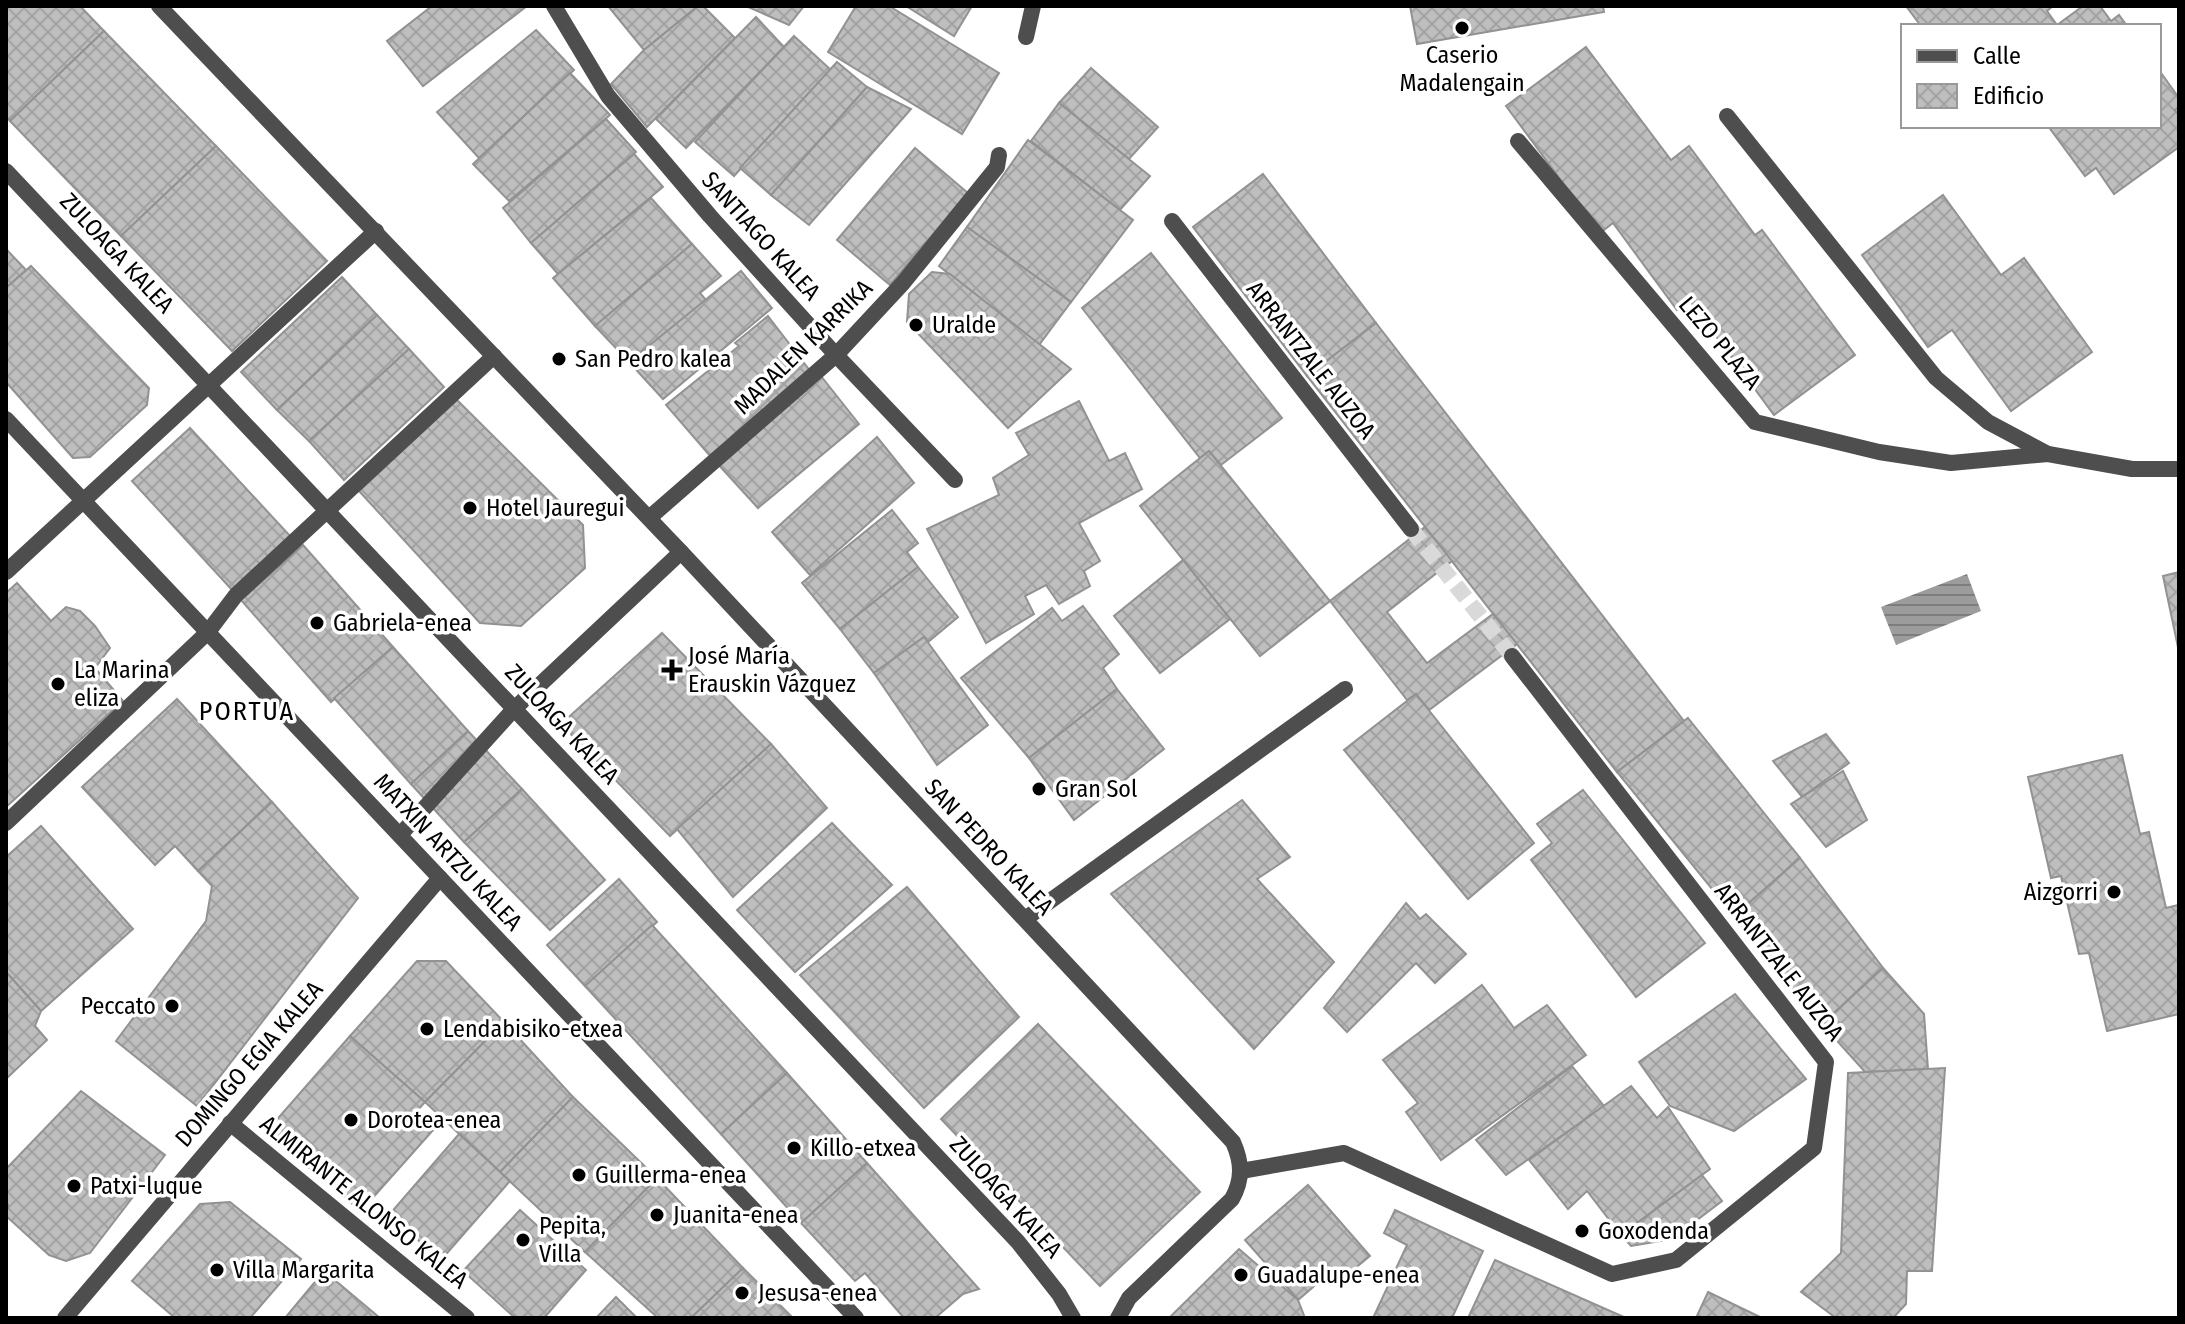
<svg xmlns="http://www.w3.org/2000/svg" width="2185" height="1324" font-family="'Fira Sans Condensed',sans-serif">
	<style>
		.water { fill: url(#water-rules) }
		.building { fill: url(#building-cross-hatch); stroke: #929292; stroke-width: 2 }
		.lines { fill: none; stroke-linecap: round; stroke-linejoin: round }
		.minor-tunnel { stroke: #d9d9d9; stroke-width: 16; stroke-dasharray: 16 8; stroke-linecap: butt }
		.service { stroke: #4e4e4e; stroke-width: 16 }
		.pedestrian { stroke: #4e4e4e; stroke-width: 16 }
		.minor { stroke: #4e4e4e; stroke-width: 16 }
		.tertiary { stroke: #4e4e4e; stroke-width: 16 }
		.poi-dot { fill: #000; stroke: #fff; stroke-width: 3 }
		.labels { text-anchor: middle; stroke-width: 7; stroke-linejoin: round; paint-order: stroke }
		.poi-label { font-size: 24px; fill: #000; stroke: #fff; text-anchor: start }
		.street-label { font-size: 24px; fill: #000; stroke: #fff }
		.neighbourhood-label { font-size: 26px; letter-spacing: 2px; fill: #000; stroke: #fff }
	</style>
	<defs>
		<pattern id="water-rules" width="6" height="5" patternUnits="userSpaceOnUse" patternTransform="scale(2)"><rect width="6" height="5" fill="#9c9c9c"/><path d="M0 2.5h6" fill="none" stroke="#7d7d7d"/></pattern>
		<pattern id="building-cross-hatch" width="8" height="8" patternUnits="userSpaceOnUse" patternTransform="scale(2)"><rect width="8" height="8" fill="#bebebe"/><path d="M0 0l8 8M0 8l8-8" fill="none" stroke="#a2a2a2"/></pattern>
	</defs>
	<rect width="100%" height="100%" fill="#fff"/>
	<polygon class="water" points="1967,574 1981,611 1896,645 1881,607"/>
	<g class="building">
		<polygon points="6,6 80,6 104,31 10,121 6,116"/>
		<polygon points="432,6 527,6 423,86 387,41"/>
		<polygon points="608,6 698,6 644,50"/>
		<polygon points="698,6 703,6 735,38 647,127 611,84 644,50"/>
		<polygon points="746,6 804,6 789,25"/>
		<polygon points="856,6 889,6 999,73 962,134 828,52"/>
		<polygon points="906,6 972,6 954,36"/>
		<polygon points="1410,6 1603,6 1604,12 1417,44"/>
		<polygon points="1906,6 2053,6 2047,11 2057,25 2083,6 2100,6 2111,21 2119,15 2127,26 1921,26"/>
		<polygon points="756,17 784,47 686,148 656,119"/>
		<polygon points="536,30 574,70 479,158 437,112"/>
		<polygon points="104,31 216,146 121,236 10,121"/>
		<polygon points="794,36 831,70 734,176 695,142"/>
		<polygon points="1586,47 1671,160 1689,146 1755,235 1762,230 1855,355 1774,415 1690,301 1677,310 1613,223 1600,233 1506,106"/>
		<polygon points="837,62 867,87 771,195 740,168"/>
		<polygon points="1091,68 1158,127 1129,159 1059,103"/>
		<polygon points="2159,70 2179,98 2179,107 2175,110 2179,115 2179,147 2114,194 2096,168 2085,176 2048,126 2159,126"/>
		<polygon points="570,73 610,115 509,201 473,164"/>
		<polygon points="867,87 911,109 809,225 771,195"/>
		<polygon points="1059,103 1150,176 1120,210 1031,141"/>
		<polygon points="606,119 636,152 531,243 503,208"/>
		<polygon points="1028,140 1133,220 1071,302 967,227"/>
		<polygon points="216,146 327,261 232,351 121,236"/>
		<polygon points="915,148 968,193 890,285 837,240"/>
		<polygon points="634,154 663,187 558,274 531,243"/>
		<polygon points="1263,174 1376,323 1307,376 1193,227"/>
		<polygon points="1943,195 2001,275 2024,258 2092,352 2011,411 1952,330 1928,347 1862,255"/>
		<polygon points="651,198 692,244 595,326 553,278"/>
		<polygon points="967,227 1071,302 1039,345 939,266"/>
		<polygon points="692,244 721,276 700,293 706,300 629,362 595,326"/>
		<polygon points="6,249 26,270 6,288"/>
		<polygon points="1151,253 1282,418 1221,465 1209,451 1200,458 1082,308"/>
		<polygon points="31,266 149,388 147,405 90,457 73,458 6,382 6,288"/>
		<polygon points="741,271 772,308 663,399 629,362"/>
		<polygon points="932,272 950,274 1071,369 1008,428 907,322 909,294"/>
		<polygon points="342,277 377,315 277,410 241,372"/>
		<polygon points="377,315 409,349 309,441 277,410"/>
		<polygon points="768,316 811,372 711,457 666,405 739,346 735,343"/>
		<polygon points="1376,323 1684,721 1617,772 1307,376"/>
		<polygon points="409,349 444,387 344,480 309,441"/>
		<polygon points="821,376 859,424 758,508 716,462"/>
		<polygon points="457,400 583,525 585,568 521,626 480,623 359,491"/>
		<polygon points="1079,401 1109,461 1125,453 1142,489 1079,523 1100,561 1084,571 1090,586 1059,604 1046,585 1025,596 1034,614 986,643 927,529 999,495 993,478 1029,455 1016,433"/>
		<polygon points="190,428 291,537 233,591 132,481"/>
		<polygon points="877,437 914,483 810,575 772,532"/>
		<polygon points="1209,451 1330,601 1260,656 1140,506"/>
		<polygon points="892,510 918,543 907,552 918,567 840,629 802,583"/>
		<polygon points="1425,527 1452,561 1387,612 1427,663 1493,614 1517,644 1429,710 1416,694 1407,700 1330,601"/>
		<polygon points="303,545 393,647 331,702 241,600"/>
		<polygon points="1183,560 1230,619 1160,673 1114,616"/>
		<polygon points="918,567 958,617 928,642 924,637 874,673 840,629"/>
		<polygon points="2179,572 2179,652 2163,576"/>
		<polygon points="17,583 51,621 66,607 80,611 95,626 110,648 95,668 123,701 6,807 6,593"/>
		<polygon points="1083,606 1119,654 1103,668 1117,689 1029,758 961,678 1052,608 1062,621"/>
		<polygon points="662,633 771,744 670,836 561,724"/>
		<polygon points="924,637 988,725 937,765 874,673"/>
		<polygon points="393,647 468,731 411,784 334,698"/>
		<polygon points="1117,689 1164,749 1074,820 1029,758"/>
		<polygon points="1416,694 1534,843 1468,899 1344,750"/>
		<polygon points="177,699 272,802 198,871 175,846 155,865 82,787"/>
		<polygon points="1688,718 1800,858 1734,916 1617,772"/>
		<polygon points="468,731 522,789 464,842 411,784"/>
		<polygon points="1826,734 1849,763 1802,797 1773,761"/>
		<polygon points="771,744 827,808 733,897 677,829"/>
		<polygon points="2122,755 2140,834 2149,832 2166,908 2178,905 2179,911 2179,1014 2107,1031 2089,953 2079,954 2061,876 2051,878 2028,777"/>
		<polygon points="1843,771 1867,820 1826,847 1791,804"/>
		<polygon points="522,789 605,880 550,930 464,842"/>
		<polygon points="1583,790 1705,943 1636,997 1531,860 1552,843 1537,824"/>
		<polygon points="1242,800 1290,857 1257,879 1334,962 1254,1049 1111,894"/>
		<polygon points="272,802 358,898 197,1106 116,1041 206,921 212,886 198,871"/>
		<polygon points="832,823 892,885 795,972 737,910"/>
		<polygon points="41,826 133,929 41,1011 6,972 6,857"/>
		<polygon points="1800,858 1883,968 1822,1024 1734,916"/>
		<polygon points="619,879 657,922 585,986 547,945"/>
		<polygon points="907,887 1019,1017 924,1108 800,975"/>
		<polygon points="1406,903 1420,919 1426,914 1466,954 1435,983 1416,963 1347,1032 1324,1008"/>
		<polygon points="652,925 787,1073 721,1134 585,986"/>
		<polygon points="417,961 446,961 504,1022 425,1102 350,1036"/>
		<polygon points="1883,968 1924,1014 1928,1069 1865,1072 1822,1024"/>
		<polygon points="6,972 41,1011 35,1026 47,1040 6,1079"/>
		<polygon points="1482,985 1514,1028 1547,1005 1586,1055 1441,1160 1406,1112 1418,1103 1383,1060"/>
		<polygon points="1735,994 1806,1079 1734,1131 1670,1106 1639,1062"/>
		<polygon points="504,1022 573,1097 500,1172 425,1102"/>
		<polygon points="1038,1024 1200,1192 1100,1286 941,1119"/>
		<polygon points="350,1036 425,1102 416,1112 434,1129 361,1211 266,1132"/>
		<polygon points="1572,1066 1604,1106 1506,1175 1476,1140"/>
		<polygon points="1945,1068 1932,1271 1907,1271 1906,1304 1893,1318 1836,1318 1801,1292 1841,1253 1848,1073"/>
		<polygon points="787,1073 867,1163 801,1223 721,1134"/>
		<polygon points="1631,1086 1657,1118 1668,1107 1710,1169 1621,1235 1587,1191 1568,1209 1529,1160"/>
		<polygon points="81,1091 165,1155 90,1253 66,1261 49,1255 6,1216 8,1205 6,1203 6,1169"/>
		<polygon points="573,1097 657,1178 585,1252 500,1172"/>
		<polygon points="459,1134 510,1181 441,1260 389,1215"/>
		<polygon points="867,1163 979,1289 963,1294 935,1318 904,1318 865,1273 855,1281 801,1223"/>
		<polygon points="1702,1175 1722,1201 1672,1239 1631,1246 1621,1235"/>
		<polygon points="657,1178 743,1268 691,1318 658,1318 585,1252"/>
		<polygon points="1308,1185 1370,1256 1335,1285 1327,1275 1298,1300 1245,1240"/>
		<polygon points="230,1202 301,1259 250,1318 175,1318 132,1281 200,1204"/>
		<polygon points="520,1210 586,1270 544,1318 515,1318 463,1271"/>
		<polygon points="1395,1210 1483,1251 1452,1318 1373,1318 1407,1245 1384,1233"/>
		<polygon points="1239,1249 1298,1300 1305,1318 1169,1318"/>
		<polygon points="1495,1260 1626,1318 1468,1318"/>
		<polygon points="743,1268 793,1318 691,1318"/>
		<polygon points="324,1271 380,1318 285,1318"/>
		<polygon points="1708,1292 1762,1318 1696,1318"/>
		<polygon points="616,1297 637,1318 596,1318"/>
	</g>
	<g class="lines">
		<polyline class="minor-tunnel" points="1411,529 1512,656"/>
		<polyline class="service" points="1025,919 1345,689"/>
		<g class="pedestrian">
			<polyline points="1026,37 1033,6"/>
			<polyline points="649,518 836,355 903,283 997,167 999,155"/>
			<polyline points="6,823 208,632 236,595 494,356"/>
		</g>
		<g class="minor">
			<path d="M159,6L681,552L1233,1142C1242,1162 1243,1179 1232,1199L1129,1298L1118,1318"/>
			<polyline points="554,6 608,96 710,216 836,355 955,480"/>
			<polyline points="1727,116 1936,378 1988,422 2048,454 2132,469 2179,469"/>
			<polyline points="1518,141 1755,422 1879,452 1951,463 2048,454"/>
			<polyline points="1172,221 1411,529"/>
			<polyline points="6,572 376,231"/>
			<polyline points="400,835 514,709 681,552"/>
			<polyline points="230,1123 467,1318"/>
			<polyline points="1241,1171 1344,1153 1612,1274 1676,1260 1814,1148 1826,1062 1512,656"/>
			<polyline points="65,1318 440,878"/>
		</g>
		<g class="tertiary">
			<polyline points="6,171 1018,1242 1059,1294 1073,1318"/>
			<polyline points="6,419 856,1318"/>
		</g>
	</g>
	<g class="poi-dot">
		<circle cx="1462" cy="28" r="8"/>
		<circle cx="916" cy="325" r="8"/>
		<circle cx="559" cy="359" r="8"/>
		<circle cx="470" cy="508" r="8"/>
		<circle cx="317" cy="623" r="8"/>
		<path d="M668 658h8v8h8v8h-8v8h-8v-8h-8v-8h8z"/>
		<circle cx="58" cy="684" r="8"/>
		<circle cx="1039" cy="789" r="8"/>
		<circle cx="2114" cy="892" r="8"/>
		<circle cx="172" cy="1006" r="8"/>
		<circle cx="427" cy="1029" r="8"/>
		<circle cx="351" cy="1120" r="8"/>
		<circle cx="794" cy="1148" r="8"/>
		<circle cx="579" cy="1175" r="8"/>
		<circle cx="74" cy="1186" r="8"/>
		<circle cx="657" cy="1215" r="8"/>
		<circle cx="1582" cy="1231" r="8"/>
		<circle cx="523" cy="1240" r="8"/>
		<circle cx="217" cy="1270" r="8"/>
		<circle cx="1241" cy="1275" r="8"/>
		<circle cx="742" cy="1293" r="8"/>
	</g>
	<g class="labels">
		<g class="poi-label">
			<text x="1462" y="63" text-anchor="middle">Caserio<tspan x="1462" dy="28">Madalengain</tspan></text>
			<text x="932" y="333">Uralde</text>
			<text x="575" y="367">San Pedro kalea</text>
			<text x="486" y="516">Hotel Jauregui</text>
			<text x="333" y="631">Gabriela-enea</text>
			<text x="688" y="664">José María<tspan x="688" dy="28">Erauskin Vázquez</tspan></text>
			<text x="74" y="678">La Marina<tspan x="74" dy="28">eliza</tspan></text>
			<text x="1055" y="797">Gran Sol</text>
			<text x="2098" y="900" text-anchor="end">Aizgorri</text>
			<text x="156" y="1014" text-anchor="end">Peccato</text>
			<text x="443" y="1037">Lendabisiko-etxea</text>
			<text x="367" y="1128">Dorotea-enea</text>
			<text x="810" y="1156">Killo-etxea</text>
			<text x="595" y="1183">Guillerma-enea</text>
			<text x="90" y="1194">Patxi-luque</text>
			<text x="673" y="1223">Juanita-enea</text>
			<text x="539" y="1234">Pepita,<tspan x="539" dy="28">Villa</tspan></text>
			<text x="1598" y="1239">Goxodenda</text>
			<text x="233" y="1278">Villa Margarita</text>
			<text x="1257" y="1283">Guadalupe-enea</text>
			<text x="758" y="1301">Jesusa-enea</text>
		</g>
		<g class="street-label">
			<text transform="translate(761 236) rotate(48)" y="8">SANTIAGO KALEA</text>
			<text transform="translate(117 253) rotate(47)" y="8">ZULOAGA KALEA</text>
			<text transform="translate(1720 343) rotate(50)" y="8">LEZO PLAZA</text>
			<text transform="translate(803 347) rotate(-44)" y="8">MADALEN KARRIKA</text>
			<text transform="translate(1311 360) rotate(52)" y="8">ARRANTZALE AUZOA</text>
			<text transform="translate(562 724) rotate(47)" y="8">ZULOAGA KALEA</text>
			<text transform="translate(989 847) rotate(47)" y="8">SAN PEDRO KALEA</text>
			<text transform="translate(448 852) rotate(47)" y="8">MATXIN ARTZU KALEA</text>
			<text transform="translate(1779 962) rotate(52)" y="8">ARRANTZALE AUZOA</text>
			<text transform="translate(249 1064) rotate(-49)" y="8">DOMINGO EGIA KALEA</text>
			<text transform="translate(1006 1197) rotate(48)" y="8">ZULOAGA KALEA</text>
			<text transform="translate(364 1202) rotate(39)" y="8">ALMIRANTE ALONSO KALEA</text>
		</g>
		<g class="neighbourhood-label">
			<text x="247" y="720">PORTUA</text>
		</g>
	</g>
	<rect width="2185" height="1324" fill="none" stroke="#000000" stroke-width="16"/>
	<rect x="1901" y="24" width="260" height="104" fill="#ffffff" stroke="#999999" stroke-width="2"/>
	<rect x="1917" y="50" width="40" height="12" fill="#4e4e4e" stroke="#999999" stroke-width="2"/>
	<text x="1973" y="64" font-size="24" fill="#000000">Calle</text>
	<rect x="1917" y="84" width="40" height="24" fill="url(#building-cross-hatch)" stroke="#999999" stroke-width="2"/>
	<text x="1973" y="104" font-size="24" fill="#000000">Edificio</text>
</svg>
